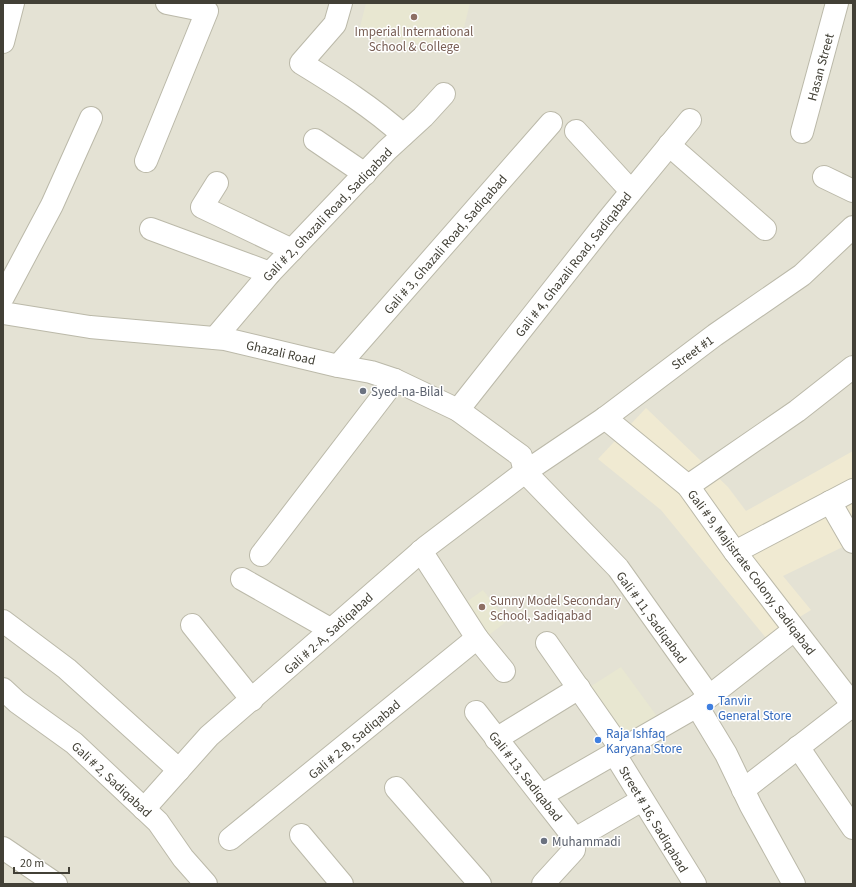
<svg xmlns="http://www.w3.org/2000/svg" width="856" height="887" font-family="'Source Sans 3',sans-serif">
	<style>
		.residential { fill: #e4e2d4 }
		.commercial { fill: #f0ead2 }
		.education { fill: #e8e7d1 }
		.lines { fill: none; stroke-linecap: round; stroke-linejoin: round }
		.minor-casing { stroke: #bbb9a9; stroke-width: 24 }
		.minor { stroke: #fff; stroke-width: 22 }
		.education-dot { fill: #8d6e63; stroke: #fff; stroke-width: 1.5 }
		.worship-dot { fill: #6b7280; stroke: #fff; stroke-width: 1.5 }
		.shop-dot { fill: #3f7fe0; stroke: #fff; stroke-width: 1.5 }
		.labels { text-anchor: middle; stroke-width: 3; stroke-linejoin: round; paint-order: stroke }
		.education-label { font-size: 13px; fill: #785e54; stroke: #fff }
		.street-label { font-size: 13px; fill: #424036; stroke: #fff }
		.worship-label { font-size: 13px; fill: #5b616d; stroke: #fff; text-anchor: start }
		.shop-label { font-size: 13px; fill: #366cbe; stroke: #fff; text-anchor: start }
	</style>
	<rect width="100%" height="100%" fill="#f0f0e5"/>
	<rect class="residential" x="3" y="3" width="850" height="881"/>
	<polygon class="commercial" points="646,408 728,487 746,511 853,451 853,542 783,576 811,610 766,638 661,510 598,459"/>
	<g class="education">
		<polygon points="366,3 470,3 458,52 359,31"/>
		<polygon points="483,590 507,621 484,639 462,605"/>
		<polygon points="621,667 659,719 622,742 585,690"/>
	</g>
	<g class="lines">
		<g class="minor-casing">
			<g id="minor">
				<path d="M341,3L335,24L301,63C337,85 372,107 403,135"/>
				<polyline points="3,42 13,3"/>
				<polyline points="576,131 631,191"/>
				<polyline points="802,132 837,3"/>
				<polyline points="315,140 365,174"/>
				<polyline points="669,145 765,229"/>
				<polyline points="146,161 207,11 167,3"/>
				<polyline points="824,177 853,191"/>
				<polyline points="217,183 202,207 292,250"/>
				<polyline points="151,229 270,273"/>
				<polyline points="3,297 52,205 91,118"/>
				<polyline points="3,313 90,327 225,339 338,366 371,372 395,380 458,410 521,456 525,472 618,568 709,696"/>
				<polyline points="215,338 270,273 387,150 423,117 444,94"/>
				<polyline points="338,366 551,123"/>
				<polyline points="458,410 607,221 690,120"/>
				<polyline points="605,418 688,486 735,552 853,705"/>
				<polyline points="688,486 797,411 853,367"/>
				<polyline points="830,502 853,542"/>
				<polyline points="735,552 853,490"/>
				<polyline points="261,555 395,380"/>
				<polyline points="242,579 330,629"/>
				<polyline points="3,621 67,669 179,770"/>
				<polyline points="192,625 252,700"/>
				<polyline points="477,638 504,671"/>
				<polyline points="547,643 621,749"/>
				<polyline points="3,689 17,702 74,743 158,822 183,858 206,884"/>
				<polyline points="697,706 726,754 751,806 794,884"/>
				<polyline points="476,712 575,839"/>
				<polyline points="496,739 579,688"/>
				<polyline points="798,747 853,828"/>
				<polyline points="614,753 695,884"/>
				<polyline points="396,788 480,884"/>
				<polyline points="743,790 853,705"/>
				<polyline points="542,795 697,706 794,630"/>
				<polyline points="144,809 209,736 426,547 525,472 605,418 715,335 802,275 853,227"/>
				<polyline points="301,835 342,884"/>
				<polyline points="230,839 477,638 421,551"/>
				<polyline points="3,848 56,884"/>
				<polyline points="543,884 574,850 575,839 642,800"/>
			</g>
		</g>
		<use href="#minor" class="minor"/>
	</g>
	<g class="education-dot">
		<circle cx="414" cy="17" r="4"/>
		<circle cx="482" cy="607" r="4"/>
	</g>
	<g class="worship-dot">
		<circle cx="363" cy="391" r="4"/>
		<circle cx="544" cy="841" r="4"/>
	</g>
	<g class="shop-dot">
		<circle cx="710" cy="707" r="4"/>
		<circle cx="598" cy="740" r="4"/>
	</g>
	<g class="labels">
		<g class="education-label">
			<text x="414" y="36">Imperial International<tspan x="414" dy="15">School &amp; College</tspan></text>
			<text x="490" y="605" text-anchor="start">Sunny Model Secondary<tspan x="490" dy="15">School, Sadiqabad</tspan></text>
		</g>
		<g class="street-label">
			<text transform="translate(820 67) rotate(-75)" y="5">Hasan Street</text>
			<text transform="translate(327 214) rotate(-46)" y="5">Gali # 2, Ghazali Road, Sadiqabad</text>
			<text transform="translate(445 244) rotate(-49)" y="5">Gali # 3, Ghazali Road, Sadiqabad</text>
			<text transform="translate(573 264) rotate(-52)" y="5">Gali # 4, Ghazali Road, Sadiqabad</text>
			<text transform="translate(281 352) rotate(13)" y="5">Ghazali Road</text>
			<text transform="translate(692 352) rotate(-36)" y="5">Street #1</text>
			<text transform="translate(752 572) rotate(53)" y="5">Gali # 9, Majistrate Colony, Sadiqabad</text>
			<text transform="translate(652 617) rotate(54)" y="5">Gali # 11, Sadiqabad</text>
			<text transform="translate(328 633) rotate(-42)" y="5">Gali # 2-A, Sadiqabad</text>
			<text transform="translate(354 739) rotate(-40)" y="5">Gali # 2-B, Sadiqabad</text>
			<text transform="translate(526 776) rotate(52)" y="5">Gali # 13, Sadiqabad</text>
			<text transform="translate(112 779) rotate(43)" y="5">Gali # 2, Sadiqabad</text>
			<text transform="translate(654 819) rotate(59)" y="5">Street # 16, Sadiqabad</text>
		</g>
		<g class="worship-label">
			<text x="371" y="396">Syed-na-Bilal</text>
			<text x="552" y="846">Muhammadi</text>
		</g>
		<g class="shop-label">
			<text x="718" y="705">Tanvir<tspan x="718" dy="15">General Store</tspan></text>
			<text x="606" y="738">Raja Ishfaq<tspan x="606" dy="15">Karyana Store</tspan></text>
		</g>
	</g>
	<rect width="856" height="887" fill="none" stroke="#424036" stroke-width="8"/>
	<path d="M14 867v6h55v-6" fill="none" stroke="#424036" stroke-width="2"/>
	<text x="20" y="867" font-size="12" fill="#424036" stroke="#ffffff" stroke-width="3" paint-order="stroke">20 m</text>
</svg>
